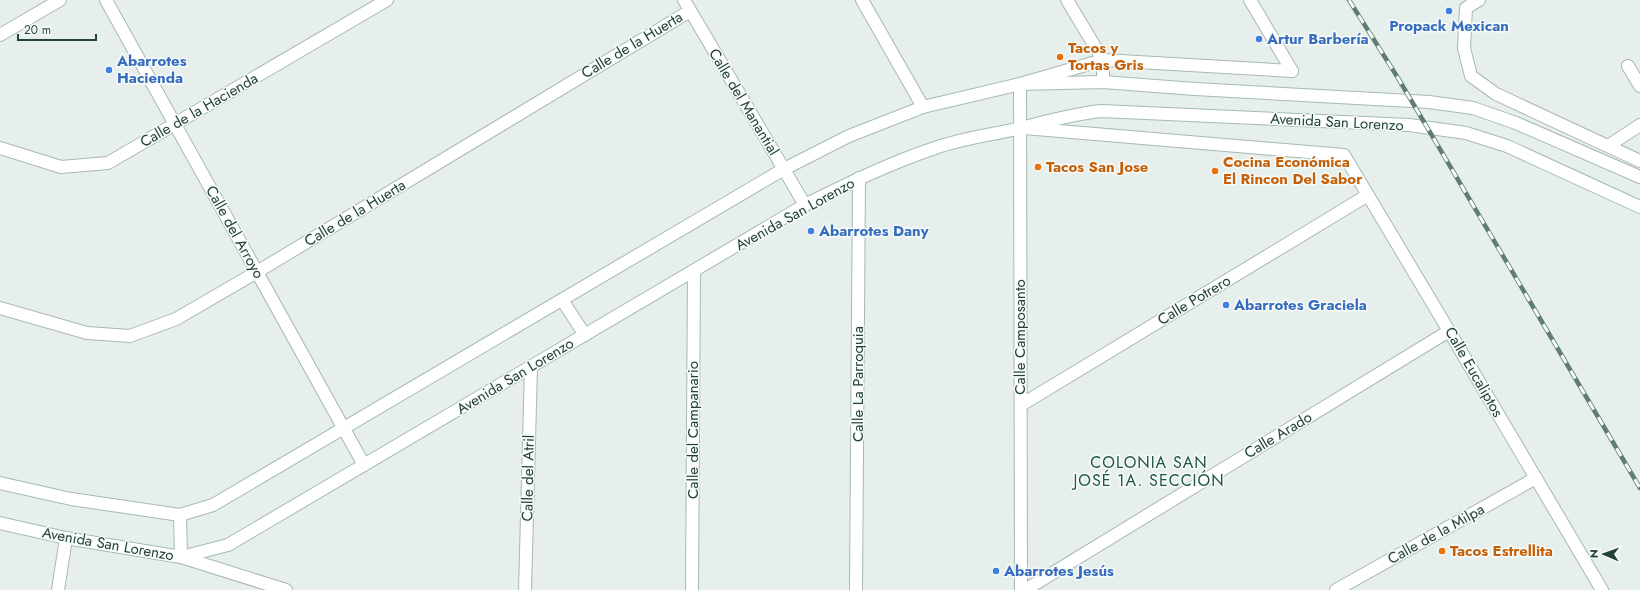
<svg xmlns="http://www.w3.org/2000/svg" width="1640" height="590" font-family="Jost,sans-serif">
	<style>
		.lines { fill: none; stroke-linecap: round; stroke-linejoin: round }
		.street-casing { stroke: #a8b8b2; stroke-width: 14 }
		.secondary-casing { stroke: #a4bbb3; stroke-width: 14 }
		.street { stroke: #fff; stroke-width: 12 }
		.secondary { stroke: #fff; stroke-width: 12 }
		.rail-casing { stroke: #5f7d75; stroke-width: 4.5 }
		.rail { stroke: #f7fbf9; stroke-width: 3; stroke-dasharray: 9; stroke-linecap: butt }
		.shop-dot { fill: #3f7fe0; stroke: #f7fbf9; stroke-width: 1.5 }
		.food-dot { fill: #e8710a; stroke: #f7fbf9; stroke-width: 1.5 }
		.labels { text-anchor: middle; stroke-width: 3; stroke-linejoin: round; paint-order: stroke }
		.shop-label { font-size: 15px; font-weight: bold; fill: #366cbe; stroke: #f7fbf9; text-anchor: start }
		.street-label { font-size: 15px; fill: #24423a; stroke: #f7fbf9 }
		.food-label { font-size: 15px; font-weight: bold; fill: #c56008; stroke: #f7fbf9; text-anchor: start }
		.neighbourhood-label { font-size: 16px; letter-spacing: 1px; fill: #1f5548; stroke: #f7fbf9 }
	</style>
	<rect width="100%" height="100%" fill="#e6efeb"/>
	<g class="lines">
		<g class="street-casing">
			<g id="street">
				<polyline points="106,0 364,465"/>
				<polyline points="684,0 805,205"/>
				<polyline points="862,0 923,107"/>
				<polyline points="1067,0 1103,60 1103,82"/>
				<polyline points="1250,0 1292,71"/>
				<polyline points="1479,0 1466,8 1464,48 1471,76 1496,94 1640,161"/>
				<polyline points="0,35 60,0"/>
				<polyline points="1628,66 1640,86"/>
				<polyline points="1024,128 1344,155 1449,331 1602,590"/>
				<polyline points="1608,146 1640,125"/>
				<polyline points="0,148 61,167 108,163 387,0"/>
				<polyline points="0,308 87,333 130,336 176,319 257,272 690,11"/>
				<polyline points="1021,405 1368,195"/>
				<polyline points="181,557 286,590"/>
				<polyline points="58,590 66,538"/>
				<polyline points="525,590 531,367"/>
				<polyline points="692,590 694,271"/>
				<polyline points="856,590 859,178"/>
				<polyline points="1021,590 1020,84 1103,60 1292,71"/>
				<polyline points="1025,590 1449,331"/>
				<polyline points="1336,590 1536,478"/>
			</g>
		</g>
		<g class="secondary-casing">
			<g id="secondary">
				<polyline points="562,300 585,335"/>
				<polyline points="0,483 71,499 180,515 213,505 784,169 849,136 923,107 1020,84 1103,82 1195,89 1429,102 1473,108 1516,123 1640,177"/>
				<polyline points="180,515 181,557"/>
				<path d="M0,523L66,538L181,557L228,545L805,205C847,184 890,163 935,148C963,138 992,135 1021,128C1048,121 1073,114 1101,111L1409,125L1466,133L1507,146L1640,207"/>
			</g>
		</g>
		<use href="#street" class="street"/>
		<use href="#secondary" class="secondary"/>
		<g class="rail-casing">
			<polyline id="rail" points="1349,0 1398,78 1640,488"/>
		</g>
		<use href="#rail" class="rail"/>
	</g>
	<g class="shop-dot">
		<circle cx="1449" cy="11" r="4"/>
		<circle cx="1259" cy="39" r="4"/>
		<circle cx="109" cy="70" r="4"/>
		<circle cx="811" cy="231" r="4"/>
		<circle cx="1226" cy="305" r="4"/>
		<circle cx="996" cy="571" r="4"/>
	</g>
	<g class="food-dot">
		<circle cx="1060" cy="57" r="4"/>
		<circle cx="1038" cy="167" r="4"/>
		<circle cx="1215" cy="171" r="4"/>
		<circle cx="1442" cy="551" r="4"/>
	</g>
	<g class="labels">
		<g class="shop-label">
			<text x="1449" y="31" text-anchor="middle">Propack Mexican</text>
			<text x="1267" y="44">Artur Barbería</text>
			<text x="117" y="66">Abarrotes<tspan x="117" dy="17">Hacienda</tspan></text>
			<text x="819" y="236">Abarrotes Dany</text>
			<text x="1234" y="310">Abarrotes Graciela</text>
			<text x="1004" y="576">Abarrotes Jesús</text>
		</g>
		<g class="street-label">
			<text transform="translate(632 45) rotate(-31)" y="5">Calle de la Huerta</text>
			<text transform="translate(744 102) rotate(59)" y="5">Calle del Manantial</text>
			<text transform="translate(199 110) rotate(-30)" y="5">Calle de la Hacienda</text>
			<text transform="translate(1337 122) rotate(3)" y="5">Avenida San Lorenzo</text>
			<text transform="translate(355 213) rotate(-31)" y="5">Calle de la Huerta</text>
			<text transform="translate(795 214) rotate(-29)" y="5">Avenida San Lorenzo</text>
			<text transform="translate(235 232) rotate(61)" y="5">Calle del Arroyo</text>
			<text transform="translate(1194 300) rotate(-31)" y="5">Calle Potrero</text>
			<text transform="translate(1020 337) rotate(-90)" y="5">Calle Camposanto</text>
			<text transform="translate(1474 372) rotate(60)" y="5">Calle Eucaliptos</text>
			<text transform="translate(515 376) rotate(-31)" y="5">Avenida San Lorenzo</text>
			<text transform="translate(858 384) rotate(-90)" y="5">Calle La Parroquia</text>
			<text transform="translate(693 430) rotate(-90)" y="5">Calle del Campanario</text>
			<text transform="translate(1278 435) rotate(-31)" y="5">Calle Arado</text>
			<text transform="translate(528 478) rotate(-89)" y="5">Calle del Atril</text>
			<text transform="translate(1436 534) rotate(-29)" y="5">Calle de la Milpa</text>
			<text transform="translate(108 544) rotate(10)" y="5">Avenida San Lorenzo</text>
		</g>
		<g class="food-label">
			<text x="1068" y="53">Tacos y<tspan x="1068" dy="17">Tortas Gris</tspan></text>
			<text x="1223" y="167">Cocina Económica<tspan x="1223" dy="17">El Rincon Del Sabor</tspan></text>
			<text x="1046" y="172">Tacos San Jose</text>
			<text x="1450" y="556">Tacos Estrellita</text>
		</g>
		<g class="neighbourhood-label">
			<text x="1149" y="468">COLONIA SAN<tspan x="1149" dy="18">JOSÉ 1A. SECCIÓN</tspan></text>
		</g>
	</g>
	<g transform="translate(1604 554) rotate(272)" stroke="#f7fbf9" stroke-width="3" paint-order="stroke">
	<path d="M0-3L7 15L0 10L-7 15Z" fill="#24423a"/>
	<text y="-6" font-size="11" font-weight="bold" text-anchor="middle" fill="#24423a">N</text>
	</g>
	<path d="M18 34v6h78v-6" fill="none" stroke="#24423a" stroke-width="2"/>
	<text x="24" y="34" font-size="12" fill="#24423a" stroke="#f7fbf9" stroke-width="3" paint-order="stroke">20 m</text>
</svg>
